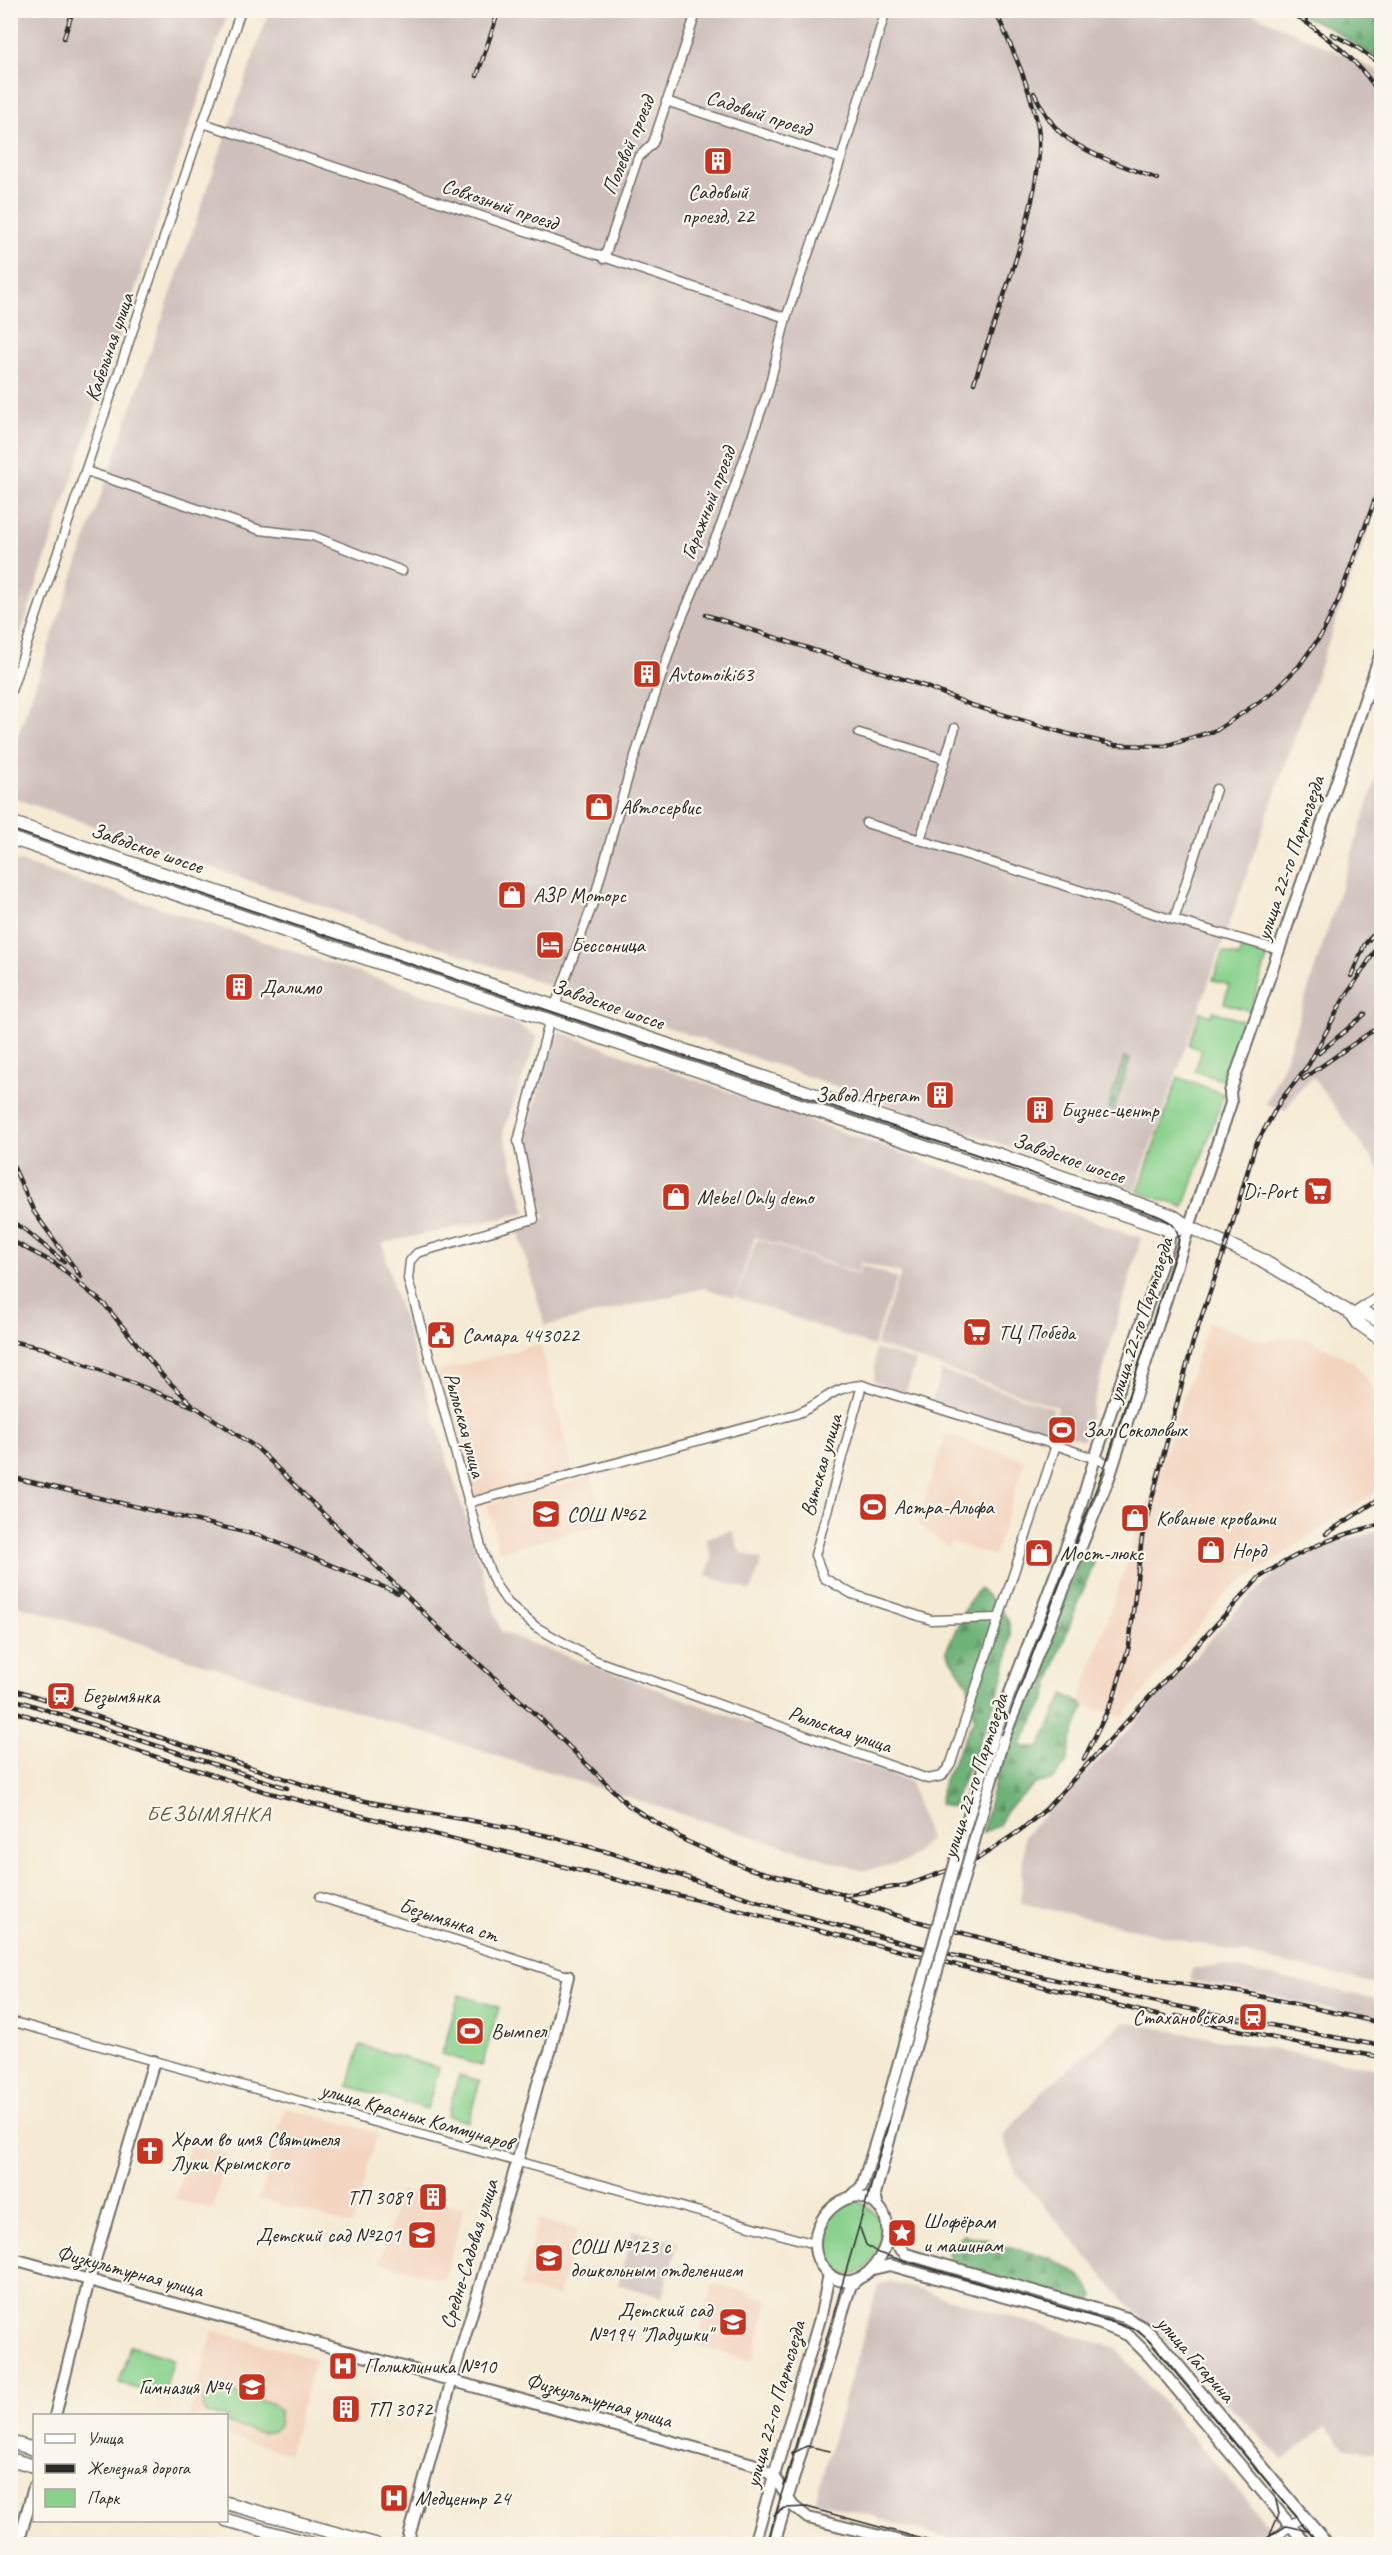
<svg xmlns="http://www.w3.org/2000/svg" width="1392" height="2555" font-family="Caveat,sans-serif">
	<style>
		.built { fill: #f3d4bf }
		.industrial { fill: #cfc0bb }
		.green { fill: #89d18d; stroke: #5a7e5c; stroke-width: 1.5 }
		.forest { fill: url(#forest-firs); stroke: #4c6f52; stroke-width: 1.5 }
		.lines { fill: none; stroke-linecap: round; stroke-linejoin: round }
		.minor-casing { stroke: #726e66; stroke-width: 11 }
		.tertiary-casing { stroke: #726e66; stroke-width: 14 }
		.secondary-casing { stroke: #726e66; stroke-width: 14 }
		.primary-casing { stroke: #726e66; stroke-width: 15 }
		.minor { stroke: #fff; stroke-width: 8 }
		.tertiary { stroke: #fff; stroke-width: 10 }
		.secondary { stroke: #fff; stroke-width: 10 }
		.primary { stroke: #fff; stroke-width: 12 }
		.tram { stroke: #2b2b2b; stroke-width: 1.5 }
		.rail-casing { stroke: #2b2b2b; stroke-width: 4.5 }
		.rail { stroke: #fbf7ec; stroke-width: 2; stroke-dasharray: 7; stroke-linecap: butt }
		.secondary-bridge-casing { stroke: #726e66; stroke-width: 14; stroke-linecap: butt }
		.secondary-bridge { stroke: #fff; stroke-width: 10 }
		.labels { text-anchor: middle; stroke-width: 4.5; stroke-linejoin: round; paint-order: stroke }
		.street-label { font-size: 21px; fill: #2b2b2b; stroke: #fbf7ec }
		.poi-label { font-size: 21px; fill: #2b2b2b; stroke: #fbf7ec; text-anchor: start }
		.neighbourhood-label { font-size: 22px; letter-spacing: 1.5px; fill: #66553f; stroke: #fbf7ec }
	</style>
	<defs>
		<pattern id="forest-firs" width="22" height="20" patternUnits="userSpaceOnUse" patternTransform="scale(1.5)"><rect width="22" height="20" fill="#6eb378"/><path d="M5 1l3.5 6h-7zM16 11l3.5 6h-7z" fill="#5b9263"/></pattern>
	</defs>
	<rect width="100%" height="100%" fill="#fbf7ec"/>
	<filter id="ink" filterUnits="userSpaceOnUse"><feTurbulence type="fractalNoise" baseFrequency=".0167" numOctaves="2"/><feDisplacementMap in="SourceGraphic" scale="12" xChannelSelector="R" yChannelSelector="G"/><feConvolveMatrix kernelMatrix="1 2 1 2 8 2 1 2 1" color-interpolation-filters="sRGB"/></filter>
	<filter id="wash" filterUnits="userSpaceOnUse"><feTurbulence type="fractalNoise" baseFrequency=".008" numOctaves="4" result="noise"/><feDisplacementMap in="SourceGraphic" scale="24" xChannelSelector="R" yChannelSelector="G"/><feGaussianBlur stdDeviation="1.35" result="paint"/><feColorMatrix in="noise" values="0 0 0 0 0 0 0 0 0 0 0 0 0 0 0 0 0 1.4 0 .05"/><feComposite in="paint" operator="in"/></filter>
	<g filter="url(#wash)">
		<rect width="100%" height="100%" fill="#f5ead4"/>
		<g class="built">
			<polygon points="1209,1322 1261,1341 1295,1337 1309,1339 1354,1362 1381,1400 1381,1489 1227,1592 1123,1717 1079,1703"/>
			<polygon points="540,1344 573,1471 478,1499 469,1493 437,1372"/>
			<polygon points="946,1434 1025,1460 994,1556 951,1542 949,1547 945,1545 917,1523"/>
			<polygon points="591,1476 604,1524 500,1552 487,1504"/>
			<polygon points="285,2107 377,2133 352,2225 259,2199"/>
			<polygon points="190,2145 228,2155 212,2210 175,2199"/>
			<polygon points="400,2191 464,2208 444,2280 380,2262"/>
			<polygon points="538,2219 577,2230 559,2297 520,2287"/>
			<polygon points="713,2283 769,2299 752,2361 696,2346"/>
			<polygon points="213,2330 315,2359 289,2453 227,2436 226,2416 189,2416"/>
		</g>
		<g class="industrial">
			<polygon points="11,10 228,11 11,662 10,11"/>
			<polygon points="269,11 1247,11 1381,72 1381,493 1135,1191 11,797 11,755"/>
			<polygon points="1381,763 1381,1172 1313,1077 1297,1093 1285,1110 1266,1104 1286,1058"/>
			<polygon points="11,859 516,1024 538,1037 503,1132 526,1213 383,1243 392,1283 501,1632 910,1782 929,1839 908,1861 863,1871 11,1603"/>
			<polygon points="557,1031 1141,1238 1083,1440 1051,1429 1058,1407 876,1345 901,1273 861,1262 857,1273 755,1237 735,1298 705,1288 545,1326 518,1230 545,1218 525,1138"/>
			<polygon points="757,1239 858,1275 861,1265 897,1278 873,1346 736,1297"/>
			<polygon points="875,1349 916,1361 905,1394 874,1381"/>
			<polygon points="942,1371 1054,1408 1044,1439 932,1401"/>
			<polygon points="732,1530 740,1552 762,1560 751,1591 706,1575 712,1559 706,1538"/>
			<polygon points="1381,1531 1381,1985 1021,1903 1024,1836 1116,1743 1244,1602 1279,1570 1335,1542"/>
			<polygon points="1223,1965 1381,2000 1381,2021 1242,1989 1191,1981 1192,1969"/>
			<polygon points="1124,2022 1381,2069 1381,2453 1345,2448 1325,2426 1283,2460 1121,2297 1015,2172 1003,2136 1045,2089"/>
			<polygon points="633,2230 678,2242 662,2297 618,2284"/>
			<polygon points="890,2281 1116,2348 1269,2526 1246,2544 965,2544 815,2500 878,2286"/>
		</g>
		<g class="green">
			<polygon points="1245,941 1270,949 1250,1011 1224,1003 1229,985 1213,980 1223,952 1239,957"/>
			<polygon points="1213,1011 1245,1022 1224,1081 1195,1071 1202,1050 1189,1045 1200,1012 1211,1016"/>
			<polygon points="1178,1077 1224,1094 1184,1207 1138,1192"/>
			<polygon points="459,1995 499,2007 482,2066 442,2054"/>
			<polygon points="360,2045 439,2068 427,2109 348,2086"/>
			<polygon points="459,2075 480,2081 468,2122 447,2116"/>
			<path d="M854,2200C913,2218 864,2302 828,2266C813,2251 821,2219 837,2208C842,2205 849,2203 854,2200Z"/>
			<polygon points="130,2346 174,2359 163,2397 119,2383"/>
			<path d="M221,2389L271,2403L279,2410V2425C267,2441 243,2428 227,2423L226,2416L208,2415C201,2407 202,2398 210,2391Z"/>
		</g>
		<g class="forest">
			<polygon points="1292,11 1357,11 1381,18 1381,61 1329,27"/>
			<polygon points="1124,1057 1130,1059 1114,1110 1108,1108"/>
			<polygon points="1081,1556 1094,1563 1057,1657 1046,1698 1020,1746 1039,1748 1064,1694 1085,1706 1072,1737 1066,1764 1053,1779 1035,1784 1007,1810 999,1825 982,1833 1003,1748"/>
			<path d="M979,1589C990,1597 1009,1614 1010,1628C1014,1672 970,1764 952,1807L940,1804L942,1785L974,1719L968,1685L946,1651L968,1603Z"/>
			<path d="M963,2235L989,2240L991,2244C1028,2251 1076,2258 1094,2296L1090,2303C1043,2288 995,2278 949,2261L948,2249Z"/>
		</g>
	</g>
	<g filter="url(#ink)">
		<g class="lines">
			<g class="minor-casing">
				<g id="minor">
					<polyline points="666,101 841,159"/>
					<polyline points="203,123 786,318"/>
					<polyline points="604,259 638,158 653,143 697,10"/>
					<polyline points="86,471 260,530 313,536 402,571"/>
					<polyline points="10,694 241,10"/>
					<polyline points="859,733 945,759"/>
					<polyline points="866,823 1174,920 1279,950"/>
					<polyline points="920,840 955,728"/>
					<polyline points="1174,920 1216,789"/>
					<polyline points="555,1006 593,903 628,777 676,632 721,525 768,391 786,318 841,159 886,10"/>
					<polyline points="550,1019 518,1141 534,1219 417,1253 410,1261 408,1279 483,1554 495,1584 508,1603 536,1627 594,1660 928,1779 942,1776 951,1763 1056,1445"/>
					<polyline points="1352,1314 1382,1294"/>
					<polyline points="862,1385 815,1555 824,1578 852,1594 931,1620 999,1618"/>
					<path d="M468,1503L796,1414C823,1404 830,1387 862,1385L1056,1445L1113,1465"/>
					<polyline points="320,1897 568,1976"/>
					<polyline points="10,2021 815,2244"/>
					<polyline points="1267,2544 1303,2516"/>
				</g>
			</g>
			<g class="tertiary-casing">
				<g id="tertiary">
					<polyline points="1189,1227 1231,1103 1230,1092 1382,650"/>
					<polyline points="10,2258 753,2464 774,2476"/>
					<polyline points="55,2416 89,2280 154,2061"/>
					<polyline points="18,2544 34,2487"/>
					<polyline points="407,2544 452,2379 517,2163 539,2079 550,2052 568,1976"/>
				</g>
			</g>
			<g class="secondary-casing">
				<g id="secondary">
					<polyline points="993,1737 1076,1521 1095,1458 1168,1245 1170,1230"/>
					<polyline points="1003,1740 1110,1475 1189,1227"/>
					<path d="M858,2196C926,2212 860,2322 821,2265C803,2237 827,2199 858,2196Z"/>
					<polyline points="851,2197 862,2186 884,2115"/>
					<polyline points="878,2207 875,2194 895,2118"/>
					<polyline points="888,2237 906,2254 1127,2318 1143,2327 1159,2342 1327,2544"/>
					<polyline points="873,2269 890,2265 1101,2324 1128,2335 1150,2357 1306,2544"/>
					<polyline points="774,2476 793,2506 808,2518 912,2544"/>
					<polyline points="754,2544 821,2315 829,2274"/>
					<polyline points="774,2544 847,2297 851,2285 858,2279"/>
				</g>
			</g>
			<g class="primary-casing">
				<g id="primary">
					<polyline points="10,822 875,1115 1000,1155 1173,1216 1189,1227 1260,1259 1352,1314 1367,1314 1382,1323"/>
					<polyline points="10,838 1170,1230 1189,1227"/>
					<polyline points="1352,1314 1358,1323 1382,1340"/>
					<polyline points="10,2442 34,2449"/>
					<polyline points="10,2459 34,2466"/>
					<polyline points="226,2503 375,2544"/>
					<polyline points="226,2520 312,2544"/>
				</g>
			</g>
			<use href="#minor" class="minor"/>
			<use href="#tertiary" class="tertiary"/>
			<use href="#secondary" class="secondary"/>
			<use href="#primary" class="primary"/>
			<g class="tram">
				<path d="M10,829L1156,1215C1171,1221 1181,1228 1178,1246L1106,1463L1000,1739L767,2544"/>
				<polyline points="860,2228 866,2245 878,2253 1135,2329 1148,2340 1319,2544"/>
				<polyline points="791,2454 807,2446 830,2451"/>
				<polyline points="774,2515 785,2508 807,2507 941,2544"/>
				<polyline points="1270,2535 1279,2514 1275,2496"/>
				<polyline points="1258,2544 1286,2526 1308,2531"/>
			</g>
			<g class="rail-casing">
				<g id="rail">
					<polyline points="1284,10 1306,21"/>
					<path d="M1299,17C1332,41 1361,62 1382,98"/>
					<polyline points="1332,34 1355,46 1382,65"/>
					<polyline points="64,38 73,10"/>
					<polyline points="477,76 499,10"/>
					<path d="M1034,93C1042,108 1052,128 1067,138C1093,157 1128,167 1157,179"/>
					<path d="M974,383C994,320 1051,183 1037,122C1029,84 1011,46 995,10"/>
					<polyline points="706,615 927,687 971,705 1068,734 1115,745 1165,746 1217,730 1271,694 1299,666 1322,634 1339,599 1382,480"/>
					<polyline points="1351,976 1365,944 1382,925"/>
					<polyline points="1319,1053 1365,1014"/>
					<polyline points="1303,1079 1382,1024"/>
					<polyline points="10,1159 34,1212 81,1277"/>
					<polyline points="10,1221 24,1229 64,1262"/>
					<polyline points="10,1240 56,1264 105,1305 162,1375 192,1404"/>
					<path d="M10,1341L43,1348L197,1408L257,1448L440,1629L542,1720L628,1805L686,1841L747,1868L846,1895L907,1885L976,1860L1022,1829L1046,1809L1259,1578C1300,1550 1334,1536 1382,1524"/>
					<polyline points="10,1477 261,1536 398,1593"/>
					<polyline points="1326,1534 1382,1497"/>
					<path d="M10,1688L326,1792C407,1813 491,1820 572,1842C653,1863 731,1895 811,1918C999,1971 1190,2011 1382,2046"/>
					<polyline points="10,1698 287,1788"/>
					<polyline points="10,1710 266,1792 1184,2022"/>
					<polyline points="1084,1759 1113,1699 1129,1646 1142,1537 1193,1342 1227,1242 1255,1146 1281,1100 1309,1064 1342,1002 1381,942"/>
					<polyline points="844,1898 908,1919 1133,1977 1245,1993 1382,2023"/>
					<polyline points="1176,2016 1305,2045 1382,2057"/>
				</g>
			</g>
			<use href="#rail" class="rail"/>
			<g class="secondary-bridge-casing">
				<g id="secondary-bridge">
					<polyline points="884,2115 965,1828 993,1737"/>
					<polyline points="895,2118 1003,1740"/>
				</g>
			</g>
			<use href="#secondary-bridge" class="secondary-bridge"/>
		</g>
	</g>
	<defs>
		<g id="building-square" transform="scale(1.5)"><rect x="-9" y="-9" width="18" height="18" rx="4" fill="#c8321e" stroke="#fbf7ec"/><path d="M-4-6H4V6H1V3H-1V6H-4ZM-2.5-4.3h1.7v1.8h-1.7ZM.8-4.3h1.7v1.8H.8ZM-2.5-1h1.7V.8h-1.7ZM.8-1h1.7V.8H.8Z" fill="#fff"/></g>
		<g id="shop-square" transform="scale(1.5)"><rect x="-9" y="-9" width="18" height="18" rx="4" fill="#c8321e" stroke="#fbf7ec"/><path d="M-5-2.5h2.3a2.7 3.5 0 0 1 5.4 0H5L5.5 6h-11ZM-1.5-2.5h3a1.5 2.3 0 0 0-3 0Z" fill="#fff"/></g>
		<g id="hotel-square" transform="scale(1.5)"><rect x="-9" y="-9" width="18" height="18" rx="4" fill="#c8321e" stroke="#fbf7ec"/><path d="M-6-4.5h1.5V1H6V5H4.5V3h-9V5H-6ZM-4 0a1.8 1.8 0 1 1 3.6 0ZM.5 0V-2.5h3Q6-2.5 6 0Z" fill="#fff"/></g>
		<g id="supermarket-square" transform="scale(1.5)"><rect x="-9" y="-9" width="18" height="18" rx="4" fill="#c8321e" stroke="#fbf7ec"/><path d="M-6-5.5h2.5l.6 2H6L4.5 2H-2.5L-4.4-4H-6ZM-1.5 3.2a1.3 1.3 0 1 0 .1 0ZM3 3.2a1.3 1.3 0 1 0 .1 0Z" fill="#fff"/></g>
		<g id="civic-square" transform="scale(1.5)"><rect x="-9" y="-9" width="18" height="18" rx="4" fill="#c8321e" stroke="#fbf7ec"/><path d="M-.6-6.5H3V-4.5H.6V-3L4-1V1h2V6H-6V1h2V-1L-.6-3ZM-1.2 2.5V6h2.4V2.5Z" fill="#fff"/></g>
		<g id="stadium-square" transform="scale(1.5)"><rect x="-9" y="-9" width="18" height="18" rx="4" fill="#c8321e" stroke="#fbf7ec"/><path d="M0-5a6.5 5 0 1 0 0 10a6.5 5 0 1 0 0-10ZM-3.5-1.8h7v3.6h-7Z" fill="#fff"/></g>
		<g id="school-square" transform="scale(1.5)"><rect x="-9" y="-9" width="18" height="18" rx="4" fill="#c8321e" stroke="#fbf7ec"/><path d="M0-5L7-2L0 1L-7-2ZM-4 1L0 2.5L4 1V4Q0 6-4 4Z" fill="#fff"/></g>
		<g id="station-square" transform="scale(1.5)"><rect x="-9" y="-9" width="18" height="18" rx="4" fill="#c8321e" stroke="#fbf7ec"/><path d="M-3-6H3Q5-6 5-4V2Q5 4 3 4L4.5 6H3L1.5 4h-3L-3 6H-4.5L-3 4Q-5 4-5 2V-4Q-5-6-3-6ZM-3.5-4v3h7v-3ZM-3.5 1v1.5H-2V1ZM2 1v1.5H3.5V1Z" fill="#fff"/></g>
		<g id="church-square" transform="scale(1.5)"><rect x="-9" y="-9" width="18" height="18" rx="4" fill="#c8321e" stroke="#fbf7ec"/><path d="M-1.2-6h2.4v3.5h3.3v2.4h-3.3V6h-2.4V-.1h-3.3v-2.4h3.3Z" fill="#fff"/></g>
		<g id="sight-square" transform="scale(1.5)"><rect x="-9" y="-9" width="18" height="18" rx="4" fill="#c8321e" stroke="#fbf7ec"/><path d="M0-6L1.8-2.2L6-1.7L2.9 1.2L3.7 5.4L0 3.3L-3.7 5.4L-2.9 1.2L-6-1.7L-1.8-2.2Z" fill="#fff"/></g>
		<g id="hospital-square" transform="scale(1.5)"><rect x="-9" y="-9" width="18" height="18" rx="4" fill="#c8321e" stroke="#fbf7ec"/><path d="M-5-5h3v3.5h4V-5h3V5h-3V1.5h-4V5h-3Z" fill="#fff"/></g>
	</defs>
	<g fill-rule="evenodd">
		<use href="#building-square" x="718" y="161"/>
		<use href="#building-square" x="647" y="674"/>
		<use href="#shop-square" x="599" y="807"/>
		<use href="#shop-square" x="512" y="895"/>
		<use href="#hotel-square" x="550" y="945"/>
		<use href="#building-square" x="239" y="987"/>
		<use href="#building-square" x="940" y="1095"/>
		<use href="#building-square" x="1040" y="1110"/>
		<use href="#supermarket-square" x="1318" y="1191"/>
		<use href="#shop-square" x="676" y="1197"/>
		<use href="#supermarket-square" x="977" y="1332"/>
		<use href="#civic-square" x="441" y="1335"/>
		<use href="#stadium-square" x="1062" y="1430"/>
		<use href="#stadium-square" x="873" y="1507"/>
		<use href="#school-square" x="546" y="1514"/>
		<use href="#shop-square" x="1135" y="1518"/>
		<use href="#shop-square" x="1211" y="1550"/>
		<use href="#shop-square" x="1039" y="1553"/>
		<use href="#station-square" x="61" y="1696"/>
		<use href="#station-square" x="1253" y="2017"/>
		<use href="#stadium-square" x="470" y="2031"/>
		<use href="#church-square" x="150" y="2151"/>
		<use href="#building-square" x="433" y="2197"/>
		<use href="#sight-square" x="902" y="2233"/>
		<use href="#school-square" x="422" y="2235"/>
		<use href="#school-square" x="549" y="2258"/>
		<use href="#school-square" x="733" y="2322"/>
		<use href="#hospital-square" x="343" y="2366"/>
		<use href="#school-square" x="252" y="2387"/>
		<use href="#building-square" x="346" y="2409"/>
		<use href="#hospital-square" x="394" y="2498"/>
	</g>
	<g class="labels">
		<g class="street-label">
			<text transform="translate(759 113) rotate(18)" y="7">Садовый проезд</text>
			<text transform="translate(628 145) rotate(-67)" y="7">Полевой проезд</text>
			<text transform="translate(500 204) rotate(19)" y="7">Совхозный проезд</text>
			<text transform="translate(109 347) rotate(-71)" y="7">Кабельная улица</text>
			<text transform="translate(708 503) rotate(-69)" y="7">Гаражный проезд</text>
			<text transform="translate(147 848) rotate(19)" y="7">Заводское шоссе</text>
			<text transform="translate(1290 858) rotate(-71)" y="7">улица 22-го Партсъезда</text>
			<text transform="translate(608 1004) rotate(19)" y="7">Заводское шоссе</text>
			<text transform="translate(1069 1158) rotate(19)" y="7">Заводское шоссе</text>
			<text transform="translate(1140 1320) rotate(-72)" y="7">улица 22-го Партсъезда</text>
			<text transform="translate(465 1425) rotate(75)" y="7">Рыльская улица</text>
			<text transform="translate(821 1465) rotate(-74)" y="7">Вятская улица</text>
			<text transform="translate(840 1729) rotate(19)" y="7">Рыльская улица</text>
			<text transform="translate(975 1776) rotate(-72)" y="7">улица 22-го Партсъезда</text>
			<text transform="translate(449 1920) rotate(18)" y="7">Безымянка ст</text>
			<text transform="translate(417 2116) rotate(16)" y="7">улица Красных Коммунаров</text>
			<text transform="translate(469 2254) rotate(-73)" y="7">Средне-Садовая улица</text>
			<text transform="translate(130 2271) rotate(15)" y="7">Физкультурная улица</text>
			<text transform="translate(1196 2359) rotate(49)" y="7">улица Гагарина</text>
			<text transform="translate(599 2400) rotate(16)" y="7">Физкультурная улица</text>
			<text transform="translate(775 2404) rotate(-74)" y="7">улица 22-го Партсъезда</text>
		</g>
		<g class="poi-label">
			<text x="718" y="199" text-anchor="middle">Садовый<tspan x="718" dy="24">проезд, 22</tspan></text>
			<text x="668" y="681">Avtomoiki63</text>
			<text x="620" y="814">Автосервис</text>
			<text x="533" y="902">АЗР Моторс</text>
			<text x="571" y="952">Бессоница</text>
			<text x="260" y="994">Далимо</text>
			<text x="919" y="1102" text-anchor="end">Завод Агрегат</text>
			<text x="1061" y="1117">Бизнес-центр</text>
			<text x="1297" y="1198" text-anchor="end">Di-Port</text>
			<text x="697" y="1204">Mebel Only demo</text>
			<text x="998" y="1339">ТЦ Победа</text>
			<text x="462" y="1342">Самара 443022</text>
			<text x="1083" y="1437">Зал Соколовых</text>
			<text x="894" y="1514">Астра-Альфа</text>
			<text x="567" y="1521">СОШ №62</text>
			<text x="1156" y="1525">Кованые кровати</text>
			<text x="1232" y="1557">Норд</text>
			<text x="1060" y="1560">Мост-люкс</text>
			<text x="82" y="1703">Безымянка</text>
			<text x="1232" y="2024" text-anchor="end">Стахановская</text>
			<text x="491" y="2038">Вымпел</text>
			<text x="171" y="2146">Храм во имя Святителя<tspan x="171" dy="24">Луки Крымского</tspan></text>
			<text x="412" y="2204" text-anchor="end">ТП 3089</text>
			<text x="923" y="2228">Шофёрам<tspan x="923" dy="24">и машинам</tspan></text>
			<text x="401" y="2242" text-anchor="end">Детский сад №201</text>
			<text x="570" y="2253">СОШ №123 с<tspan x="570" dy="24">дошкольным отделением</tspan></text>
			<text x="712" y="2317" text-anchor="end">Детский сад<tspan x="712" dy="24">№194 "Ладушки"</tspan></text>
			<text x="364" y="2373">Поликлиника №10</text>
			<text x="231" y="2394" text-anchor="end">Гимназия №4</text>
			<text x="367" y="2416">ТП 3072</text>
			<text x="415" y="2505">Медцентр 24</text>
		</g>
		<g class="neighbourhood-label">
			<text x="209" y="1821">БЕЗЫМЯНКА</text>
		</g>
	</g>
	<rect width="1392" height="2555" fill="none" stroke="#fbf7ec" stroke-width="36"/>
	<rect x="33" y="2414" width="195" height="108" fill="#fbf7ec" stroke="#a8a59f" stroke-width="1.5"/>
	<rect x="45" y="2434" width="30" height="9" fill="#ffffff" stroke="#a8a59f" stroke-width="1.5"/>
	<text x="87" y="2444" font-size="18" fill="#2b2b2b">Улица</text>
	<rect x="45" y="2464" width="30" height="9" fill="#2b2b2b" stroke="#a8a59f" stroke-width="1.5"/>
	<text x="87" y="2474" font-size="18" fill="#2b2b2b">Железная дорога</text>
	<rect x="45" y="2489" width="30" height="18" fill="#89d18d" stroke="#a8a59f" stroke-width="1.5"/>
	<text x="87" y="2504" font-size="18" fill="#2b2b2b">Парк</text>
</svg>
